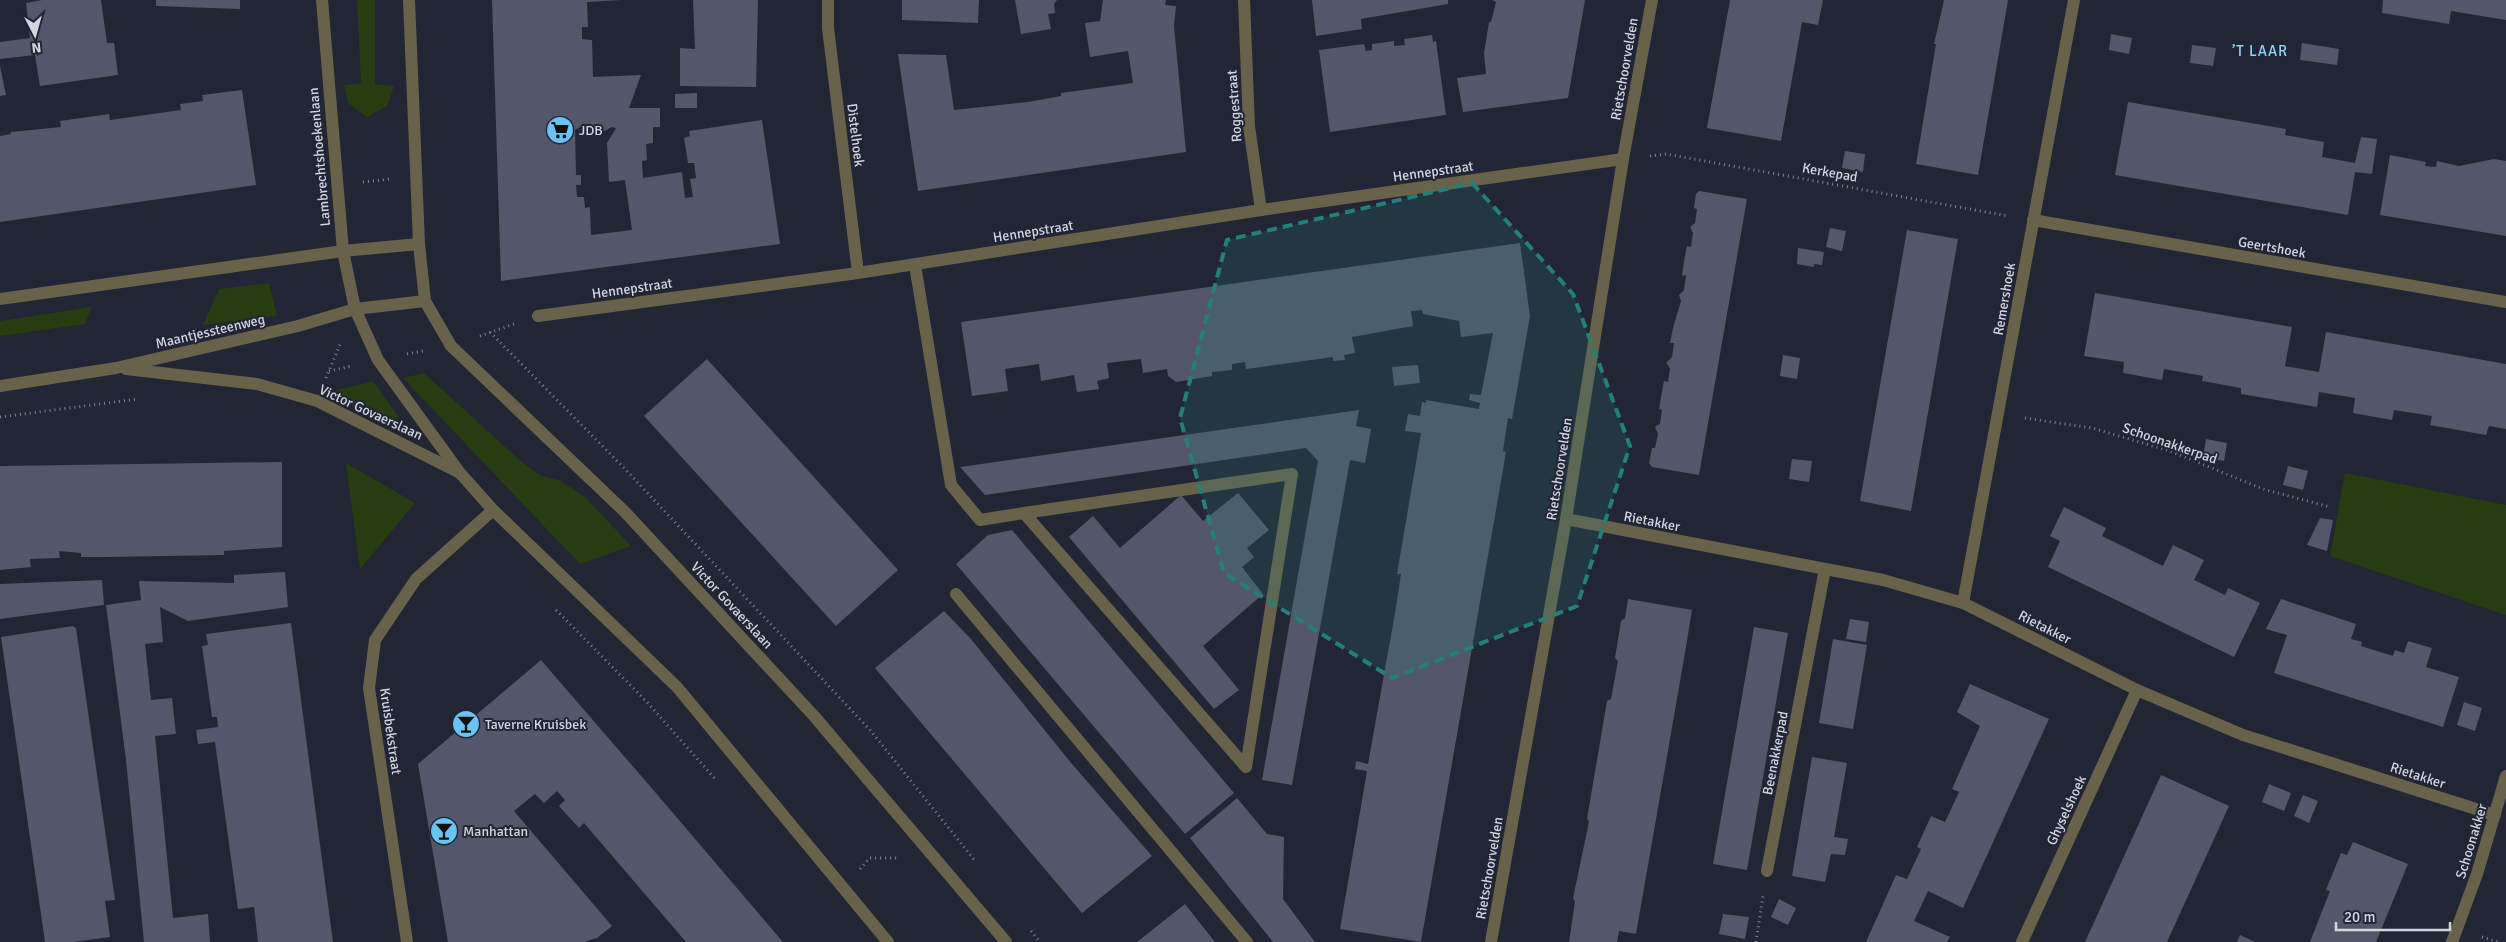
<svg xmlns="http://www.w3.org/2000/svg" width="2506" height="942" font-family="Signika,sans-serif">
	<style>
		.green { fill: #263c11 }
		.building { fill: #545769; fill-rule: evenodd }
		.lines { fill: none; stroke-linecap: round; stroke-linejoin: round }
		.path { stroke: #828490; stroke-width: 3; stroke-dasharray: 1 4; stroke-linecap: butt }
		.service { stroke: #69624a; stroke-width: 12 }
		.minor { stroke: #69624a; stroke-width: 12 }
		.tertiary { stroke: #69624a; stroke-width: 12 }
		.marked { fill: #238079; fill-opacity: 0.2; stroke: #238079; stroke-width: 4; stroke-dasharray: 10 6; stroke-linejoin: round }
		.labels { text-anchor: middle; stroke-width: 4; stroke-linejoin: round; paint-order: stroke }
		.street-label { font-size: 14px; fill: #d3d5df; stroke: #222534 }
		.poi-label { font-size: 14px; fill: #d3d5df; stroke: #222534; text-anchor: start }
		.neighbourhood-label { font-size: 15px; letter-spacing: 1px; fill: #94d3f6; stroke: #222534 }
	</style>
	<rect width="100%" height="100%" fill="#222534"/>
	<g class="green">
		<polygon points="357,0 375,0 375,84 394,86 387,106 367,117 348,103 344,85 361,83"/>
		<polygon points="269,283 277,316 203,325 219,289"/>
		<polygon points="92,307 85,324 0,336 0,321"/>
		<polygon points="424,373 523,463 541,476 559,480 584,496 631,546 580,564 403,378"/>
		<polygon points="373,381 398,416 396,421 390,423 329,392"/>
		<polygon points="346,463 415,503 360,569"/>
		<polygon points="2345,473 2506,505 2506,615 2330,556"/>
	</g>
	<g class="building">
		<polygon points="42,0 101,0 107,43 114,43 118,75 40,86 35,55 0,59 0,42 30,38 26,3"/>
		<polygon points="156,0 240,0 240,9 156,6"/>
		<path d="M492,0H622L587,2L588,27H582V39L592,40L593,77L641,75L629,108H660V127H653V143L646,144L647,160L642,161L643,178L682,172L685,198L693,197L690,179L696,178L694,163H688L684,138L690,136L689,131L762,120L780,244L501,281ZM582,126L587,134L598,128L605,131L612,127L616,128L607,143L609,182L625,180L632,230L591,235L590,207L585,208L584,197H577L576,185H581V175H576L575,130Z"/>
		<polygon points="693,0 758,0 756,87 680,86 680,48 695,49"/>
		<polygon points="902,0 979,0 978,23 902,20"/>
		<polygon points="1015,0 1057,0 1054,4 1055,13 1048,14 1051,29 1021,34"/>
		<polygon points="1103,0 1166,0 1165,5 1176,6 1174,26 1186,152 918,191 898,54 946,55 954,110 1028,102 1061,96 1061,93 1133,83 1128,51 1090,57 1085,23 1100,21"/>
		<polygon points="1312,0 1448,0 1448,4 1361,19 1362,29 1316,36"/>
		<polygon points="1492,0 1585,0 1568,98 1463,112 1457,78 1486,74 1484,53 1489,22 1491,22 1496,2"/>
		<polygon points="1730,0 1823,0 1818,25 1802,22 1781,141 1707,128"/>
		<polygon points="1944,0 2008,0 1978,175 1916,164 1936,44 1934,44"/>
		<polygon points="2383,0 2506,0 2506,20 2451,11 2449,24 2382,13"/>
		<polygon points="2111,34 2132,38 2129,54 2109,50"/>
		<polygon points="1432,35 1433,42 1436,41 1446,115 1330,132 1319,50 1364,44 1366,51 1372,50 1372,44 1394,41 1394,46 1405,45 1404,39"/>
		<polygon points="2302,43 2339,49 2337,65 2300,60"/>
		<polygon points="2192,45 2216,48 2213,66 2190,63"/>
		<polygon points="0,66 6,95 0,96"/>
		<polygon points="242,90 256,185 0,222 0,136 11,134 11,132 61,127 60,121 109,114 110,120 181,110 180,104 203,101 202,95"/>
		<polygon points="697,93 697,108 675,108 675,94"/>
		<polygon points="2128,102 2286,129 2285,135 2324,142 2322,157 2355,163 2361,137 2377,139 2372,174 2355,172 2348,215 2115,175"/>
		<polygon points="1845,151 1865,154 1863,172 1842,168"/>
		<polygon points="2390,155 2426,162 2425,166 2436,167 2437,161 2459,166 2494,159 2506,161 2506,236 2380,215"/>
		<polygon points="1699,191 1747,199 1699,475 1652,467 1649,463 1652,448 1655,448 1658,434 1655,427 1660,424 1662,410 1659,409 1661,397 1664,381 1668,382 1670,368 1666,363 1672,357 1674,343 1670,343 1673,328 1681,301 1679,295 1684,290 1686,275 1682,276 1684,261 1687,246 1691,247 1693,233 1690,227 1695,223 1697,209 1694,208 1696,194"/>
		<polygon points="1830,228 1846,231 1842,251 1826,247"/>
		<polygon points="1907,230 1958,239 1911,511 1860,501"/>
		<polygon points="1520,243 1530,316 1512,419 1508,418 1503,451 1506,452 1421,942 1340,929 1367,771 1355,769 1356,761 1368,764 1395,613 1401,574 1397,574 1421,433 1405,431 1408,414 1420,416 1422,402 1426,403 1426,400 1479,409 1480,403 1469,400 1470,394 1481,395 1493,333 1461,337 1459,321 1423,314 1422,310 1411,311 1413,326 1352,337 1355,353 1344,355 1345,360 1333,361 1333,357 1246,369 1245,362 1232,364 1232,370 1212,372 1212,376 1176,382 1168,376 1167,369 1143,373 1141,359 1107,363 1109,378 1097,381 1099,389 1077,392 1074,375 1041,381 1039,364 1005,369 1008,391 972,396 961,322"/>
		<polygon points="1798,248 1824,252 1822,265 1814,264 1814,267 1797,264"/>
		<polygon points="2095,293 2292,327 2285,366 2319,372 2326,332 2506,364 2506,429 2489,426 2486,435 2430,425 2432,416 2394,410 2392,420 2353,413 2355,398 2319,392 2317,407 2241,394 2241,388 2202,381 2203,376 2164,369 2162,380 2123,373 2124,362 2084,356"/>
		<polygon points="1783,355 1800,358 1797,379 1780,376"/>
		<polygon points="707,359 898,570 836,626 644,416"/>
		<polygon points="1418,365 1420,383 1394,386 1392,367"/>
		<polygon points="1359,410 1356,426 1371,429 1365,463 1350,460 1292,785 1262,780 1318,461 1306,448 985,495 960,467"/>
		<polygon points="2206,439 2227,443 2224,461 2203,457"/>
		<polygon points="1792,459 1812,461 1809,482 1789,479"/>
		<polygon points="282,462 282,547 224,551 224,555 108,557 81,557 81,553 59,551 60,558 30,559 31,567 0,570 0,466"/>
		<polygon points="2288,466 2308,471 2303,490 2283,485"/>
		<polygon points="1238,493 1269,530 1247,548 1254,557 1242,567 1263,594 1203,646 1239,690 1214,709 1069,537 1093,516 1120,548 1181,495 1203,521"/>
		<polygon points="2064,507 2106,528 2102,536 2163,566 2173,545 2204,560 2194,580 2225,595 2228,588 2260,603 2234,657 2048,567 2060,541 2050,536"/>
		<polygon points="2320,518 2333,520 2327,551 2307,545"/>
		<polygon points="1012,530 1234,793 1185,834 956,564 988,535"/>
		<polygon points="285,572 288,607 188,621 160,607 163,642 145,644 151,700 172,698 176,734 155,736 173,918 208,914 210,942 144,942 126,760 106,605 141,600 139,581 234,583 234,575"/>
		<polygon points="102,580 104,605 0,619 0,584"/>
		<polygon points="1628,599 1692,610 1685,653 1636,934 1619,931 1617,942 1569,942 1575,902 1573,898 1589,822 1587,818 1590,801 1607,701 1611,699 1618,661 1615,658 1621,621 1625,618"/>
		<polygon points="2281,599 2356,624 2351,639 2362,642 2361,646 2393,656 2395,650 2404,653 2408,641 2432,648 2426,667 2459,677 2443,727 2274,673 2287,635 2266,629"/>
		<polygon points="944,611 970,638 1072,764 1152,856 1082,913 875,668"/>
		<polygon points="1850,619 1869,622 1866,642 1846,639"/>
		<polygon points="291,623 315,807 333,942 258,942 254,907 238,909 215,742 198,744 196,730 218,727 217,717 212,717 202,646 208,645 206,634"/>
		<polygon points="73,626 76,628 115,900 105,901 110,937 73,942 45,942 1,637"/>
		<polygon points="1754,627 1788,633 1747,870 1713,864"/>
		<polygon points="1833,639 1867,645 1853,729 1819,723"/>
		<polygon points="541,660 655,792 783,942 686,942 584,823 579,828 559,806 565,800 557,791 544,803 535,794 514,811 612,926 597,938 584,942 448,942 418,764"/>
		<polygon points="1970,684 2049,719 1963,908 1928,891 1914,921 1950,937 1947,942 1866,942 1896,875 1907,879 1921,849 1917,847 1931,816 1945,822 1959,792 1952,789 1980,726 1957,712"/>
		<polygon points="2464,702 2482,708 2475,731 2457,725"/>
		<polygon points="1812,757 1847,763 1834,837 1848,839 1845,855 1831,854 1825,882 1792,876"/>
		<polygon points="2161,775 2229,806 2167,942 2085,942"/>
		<polygon points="2269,784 2291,793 2284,811 2262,802"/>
		<polygon points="2303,795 2318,801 2309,823 2294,816"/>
		<polygon points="1237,798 1267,834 1284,837 1283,899 1315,942 1273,942 1190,838"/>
		<polygon points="2353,842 2408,864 2376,942 2310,942 2330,891 2326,890 2341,853 2347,855"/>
		<polygon points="1779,899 1796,908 1788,925 1771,917"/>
		<polygon points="1185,904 1215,942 1137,942"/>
		<polygon points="1723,914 1749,917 1745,939 1719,934"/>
		<polygon points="2240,935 2255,942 2237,942"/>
	</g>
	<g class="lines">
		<g class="path">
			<polyline points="1650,156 1666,154 2008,216"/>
			<polyline points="363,182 391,179"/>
			<polyline points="490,332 624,468 870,730 976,862"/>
			<polyline points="480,336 514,324"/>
			<polyline points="407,354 423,351"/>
			<polyline points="329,371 352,366"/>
			<polyline points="326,378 341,342"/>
			<polyline points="0,417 138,399"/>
			<polyline points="2025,418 2092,428 2170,451 2263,489 2330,507"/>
			<polyline points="556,610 647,702 716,780"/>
			<polyline points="860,869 870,858 899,858"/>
			<polyline points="1031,931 1040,942"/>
			<polyline points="2482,937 2499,942"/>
			<polyline points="1756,942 1763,896"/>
		</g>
		<g class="service">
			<polyline points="915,265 951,485 980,520 1024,513 1292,474 1246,767 1024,513"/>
			<polyline points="956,594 1247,942"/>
		</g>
		<g class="minor">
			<polyline points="828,0 828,28 858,273"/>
			<polyline points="1244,0 1249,126 1261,210"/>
			<polyline points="2033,220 2506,302"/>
			<polyline points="538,316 858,273 1261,210 1623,159"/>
			<polyline points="1566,519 1883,580 1963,603 2137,690 2243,735 2495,815"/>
			<polyline points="1963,603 2074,0"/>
			<polyline points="1767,871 1825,569"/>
			<polyline points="407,942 369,688 375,640 416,579 493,510"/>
			<polyline points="1491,942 1566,519 1623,159 1652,0"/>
			<polyline points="2022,942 2137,690"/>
			<polyline points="2452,942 2477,874 2506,776"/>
		</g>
		<g class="tertiary">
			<polyline points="322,0 343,251 355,309 378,360 460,473 493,510 677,687 888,942"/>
			<polyline points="409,0 419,244 425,301 451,346 624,511 814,716 1006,942"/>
			<polyline points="0,299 343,251 419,244"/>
			<polyline points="126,369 257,384 317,401 458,472"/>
			<polyline points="0,386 116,368 298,326 355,309 425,301"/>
		</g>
	</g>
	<path class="marked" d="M1472,183L1573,294L1630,446L1577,606L1392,678L1224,573L1180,418L1227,240Z"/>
	<defs>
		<g id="supermarket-disc" transform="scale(1.4375)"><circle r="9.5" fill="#6ac3f1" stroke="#222534"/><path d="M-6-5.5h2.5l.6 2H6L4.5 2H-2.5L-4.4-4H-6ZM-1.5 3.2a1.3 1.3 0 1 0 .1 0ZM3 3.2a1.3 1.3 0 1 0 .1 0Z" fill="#111"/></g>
		<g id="bar-disc" transform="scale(1.4375)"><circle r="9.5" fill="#6ac3f1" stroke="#222534"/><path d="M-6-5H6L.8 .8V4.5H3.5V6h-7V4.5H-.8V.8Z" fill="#111"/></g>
	</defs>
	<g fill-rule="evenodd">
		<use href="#supermarket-disc" x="560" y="130"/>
		<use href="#bar-disc" x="466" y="724"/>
		<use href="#bar-disc" x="444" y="831"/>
	</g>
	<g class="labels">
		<g class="street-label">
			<text transform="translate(1624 69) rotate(-80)" y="5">Rietschoorvelden</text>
			<text transform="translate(1234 106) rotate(-94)" y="5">Roggestraat</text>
			<text transform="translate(856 135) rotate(83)" y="5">Distelhoek</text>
			<text transform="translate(319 157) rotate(-95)" y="5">Lambrechtshoekenlaan</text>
			<text transform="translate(1433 171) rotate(-8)" y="5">Hennepstraat</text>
			<text transform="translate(1830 172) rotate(10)" y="5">Kerkepad</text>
			<text transform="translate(1033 231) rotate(-9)" y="5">Hennepstraat</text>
			<text transform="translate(2272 247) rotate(10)" y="5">Geertshoek</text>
			<text transform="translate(632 288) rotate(-8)" y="5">Hennepstraat</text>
			<text transform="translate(2004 299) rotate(-80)" y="5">Remershoek</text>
			<text transform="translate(210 331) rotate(-13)" y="5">Maantjessteenweg</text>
			<text transform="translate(371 412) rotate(25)" y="5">Victor Govaerslaan</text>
			<text transform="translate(2170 443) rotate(19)" y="5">Schoonakkerpad</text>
			<text transform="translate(1559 469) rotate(-81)" y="5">Rietschoorvelden</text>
			<text transform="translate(1652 521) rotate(11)" y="5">Rietakker</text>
			<text transform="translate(732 605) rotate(47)" y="5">Victor Govaerslaan</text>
			<text transform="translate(2045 627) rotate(27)" y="5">Rietakker</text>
			<text transform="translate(391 731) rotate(82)" y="5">Kruisbekstraat</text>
			<text transform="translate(1775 753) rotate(-79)" y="5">Beenakkerpad</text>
			<text transform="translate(2418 775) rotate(18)" y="5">Rietakker</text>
			<text transform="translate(2066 810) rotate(-65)" y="5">Ghyselshoek</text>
			<text transform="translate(2471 841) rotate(-73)" y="5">Schoonakker</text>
			<text transform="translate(1489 868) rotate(-80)" y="5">Rietschoorvelden</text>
		</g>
		<g class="poi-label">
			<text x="579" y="135">JDB</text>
			<text x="485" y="729">Taverne Kruisbek</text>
			<text x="463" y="836">Manhattan</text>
		</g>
		<g class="neighbourhood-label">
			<text x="2260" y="56">’T LAAR</text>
		</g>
	</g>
	<g transform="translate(35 35) rotate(174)" stroke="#222534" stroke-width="4" paint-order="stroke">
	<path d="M0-4L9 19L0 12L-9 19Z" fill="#d3d5df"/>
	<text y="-8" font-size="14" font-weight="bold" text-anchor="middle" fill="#d3d5df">N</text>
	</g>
	<path d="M2336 922v8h114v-8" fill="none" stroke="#d3d5df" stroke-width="2.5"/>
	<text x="2344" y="922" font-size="15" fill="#d3d5df" stroke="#222534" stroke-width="4" paint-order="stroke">20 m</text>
</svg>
